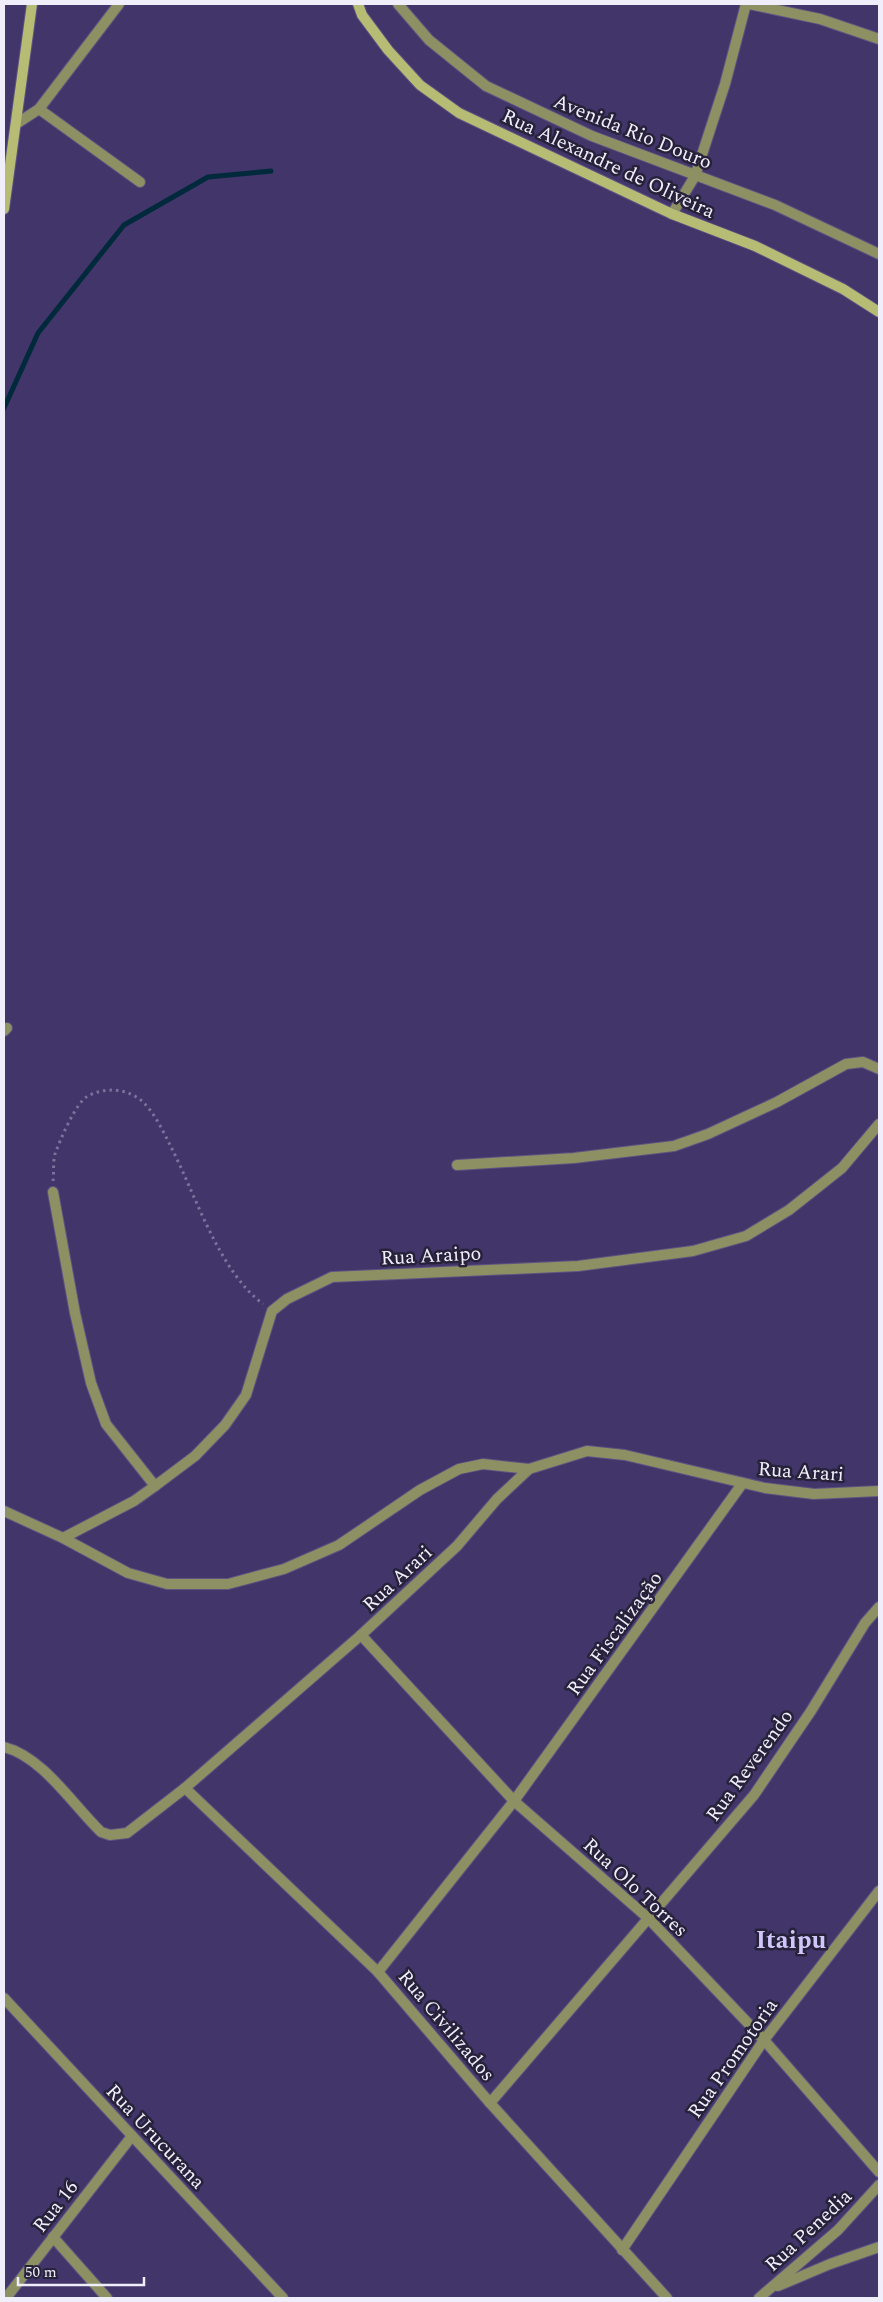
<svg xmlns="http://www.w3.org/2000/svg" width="883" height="2302" font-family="Spectral,serif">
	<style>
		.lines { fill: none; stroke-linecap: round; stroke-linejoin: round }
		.stream { stroke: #002a3c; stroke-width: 5 }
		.minor-casing { stroke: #5d5381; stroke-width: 12 }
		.tertiary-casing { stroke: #5d5381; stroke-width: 12 }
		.secondary-casing { stroke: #5d5381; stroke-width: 12 }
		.path { stroke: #7c739b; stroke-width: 3; stroke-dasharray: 2.5 4; stroke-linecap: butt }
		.minor { stroke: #8c9063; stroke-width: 10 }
		.tertiary { stroke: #8c9063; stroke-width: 10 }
		.secondary { stroke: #b7bc74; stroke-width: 10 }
		.labels { text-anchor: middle; stroke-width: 5; stroke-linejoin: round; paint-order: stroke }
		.street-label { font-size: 20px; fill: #f0eefb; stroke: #27223a }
		.district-label { font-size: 25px; font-weight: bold; fill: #cfc7fa; stroke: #27223a }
	</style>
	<rect width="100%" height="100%" fill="#41356a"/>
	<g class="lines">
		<polyline class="stream" points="4,408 38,333 124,225 208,177 271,171"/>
		<g class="minor-casing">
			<g id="minor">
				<polyline points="398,4 429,40 486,86 592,136 775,205 879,254"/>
				<polyline points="749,4 820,19 879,39"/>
				<polyline points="39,109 140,182"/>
				<polyline points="16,124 39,109 119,4"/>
				<polyline points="672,214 695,176 725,84 746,4"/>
				<polyline points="4,1031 7,1028"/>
				<polyline points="457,1165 574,1158 674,1146 708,1134 777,1102 846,1064 863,1062 879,1069"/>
				<polyline points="53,1192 75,1313 91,1383 106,1424 155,1486"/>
				<polyline points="4,1511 63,1538 128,1573 167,1584 228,1584 284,1569 339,1545 420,1490 459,1469 483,1464 529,1469"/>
				<polyline points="63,1538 134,1501 155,1486 195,1456 225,1425 246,1395 272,1311 287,1299 332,1277 578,1266 693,1251 746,1236 789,1210 842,1168 879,1124"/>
				<polyline points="361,1635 514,1801 648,1918 764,2040 879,2172"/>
				<path d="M4,1747C43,1757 72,1804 101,1832L110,1835L127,1833L185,1788L361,1635L457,1546L497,1499L529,1469L587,1451L625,1455L765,1488L814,1494L879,1491"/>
				<polyline points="185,1788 378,1972 490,2103 667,2298"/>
				<polyline points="378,1972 514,1801 742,1484"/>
				<polyline points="490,2103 754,1795 811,1711 865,1623 879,1607"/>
				<polyline points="53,2237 107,2298"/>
				<polyline points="622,2250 764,2040 879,1891"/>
				<polyline points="778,2286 830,2264 879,2247"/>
				<polyline points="6,2298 132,2136"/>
				<polyline points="759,2298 838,2230 879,2185"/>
			</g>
		</g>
		<g class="tertiary-casing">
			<polyline id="tertiary" points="4,1998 283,2298"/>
		</g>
		<g class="secondary-casing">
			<g id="secondary">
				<polyline points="358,4 362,15 388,50 420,85 459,113 672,214 755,246 843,289 879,312"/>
				<polyline points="4,209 32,4"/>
			</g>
		</g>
		<path class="path" d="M53,1181C54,1172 53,1162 55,1154C60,1140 76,1102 88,1096C105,1087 126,1088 142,1101C154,1112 163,1131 170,1145C196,1195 218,1270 263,1304"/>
		<use href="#minor" class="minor"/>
		<use href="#tertiary" class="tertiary"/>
		<use href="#secondary" class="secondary"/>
	</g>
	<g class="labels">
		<g class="street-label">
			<text transform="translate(633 131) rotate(22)" y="7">Avenida Rio Douro</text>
			<text transform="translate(609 163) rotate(25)" y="7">Rua Alexandre de Oliveira</text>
			<text transform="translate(431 1255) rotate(-3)" y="7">Rua Araipo</text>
			<text transform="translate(801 1471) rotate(4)" y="7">Rua Arari</text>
			<text transform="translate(397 1578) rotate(-43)" y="7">Rua Arari</text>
			<text transform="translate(614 1633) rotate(-54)" y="7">Rua Fiscalização</text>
			<text transform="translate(749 1765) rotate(-54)" y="7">Rua Reverendo</text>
			<text transform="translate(636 1887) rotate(43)" y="7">Rua Olo Torres</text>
			<text transform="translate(447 2025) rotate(50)" y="7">Rua Civilizados</text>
			<text transform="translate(732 2058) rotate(-55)" y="7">Rua Promotoria</text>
			<text transform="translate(156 2136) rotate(47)" y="7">Rua Urucurana</text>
			<text transform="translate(55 2206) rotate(-52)" y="7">Rua 16</text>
			<text transform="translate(808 2230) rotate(-43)" y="7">Rua Penedia</text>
		</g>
		<g class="district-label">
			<text x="791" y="1948">Itaipu</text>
		</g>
	</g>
	<rect width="883" height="2302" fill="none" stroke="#f0eefb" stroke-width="10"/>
	<path d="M18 2277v8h126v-8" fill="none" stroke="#f0eefb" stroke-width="2.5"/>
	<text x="25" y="2277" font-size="15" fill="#f0eefb" stroke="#27223a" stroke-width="4" paint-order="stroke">50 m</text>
</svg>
